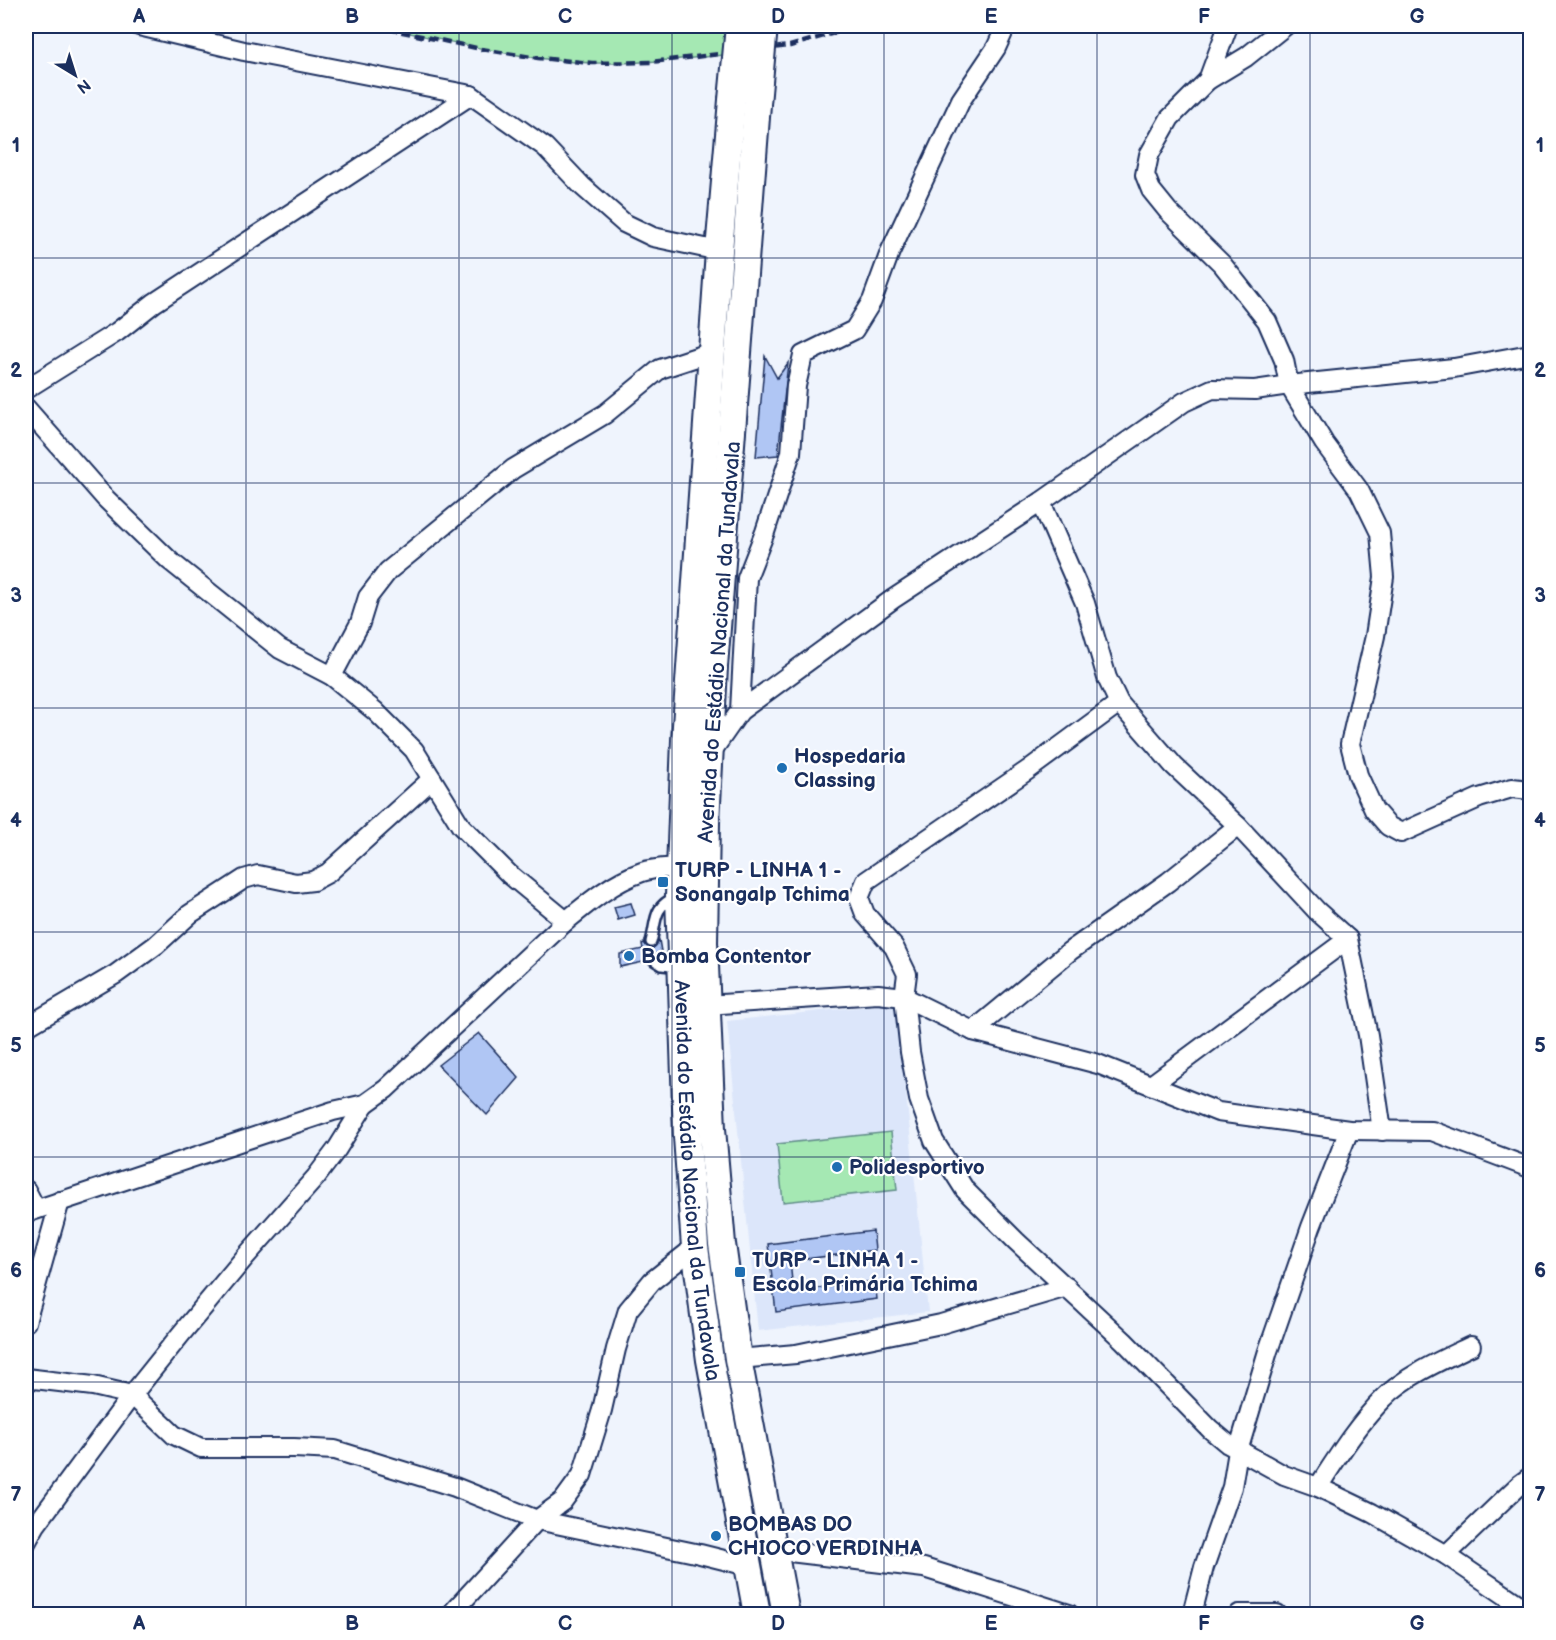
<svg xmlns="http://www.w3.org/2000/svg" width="1556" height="1640" font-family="'Balsamiq Sans',sans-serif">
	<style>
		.built { fill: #dce6fa }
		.green { fill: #a5e8b3; stroke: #608c88; stroke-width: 1.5 }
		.building { fill: #b0c6f4; stroke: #1b2f5e; stroke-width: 1.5 }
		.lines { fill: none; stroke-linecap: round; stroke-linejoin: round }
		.lane-casing { stroke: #1b2f5e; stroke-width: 14 }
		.street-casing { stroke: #1b2f5e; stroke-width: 22 }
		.secondary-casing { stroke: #1b2f5e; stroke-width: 30 }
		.lane { stroke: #fff; stroke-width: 9 }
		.street { stroke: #fff; stroke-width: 18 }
		.secondary { stroke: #fff; stroke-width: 26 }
		.rail { stroke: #1b2f5e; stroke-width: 4.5; stroke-dasharray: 9 4.5; stroke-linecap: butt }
		.secondary-bridge-casing { stroke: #1b2f5e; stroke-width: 30; stroke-linecap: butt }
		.secondary-bridge { stroke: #fff; stroke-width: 26 }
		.grid { fill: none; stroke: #1b2f5e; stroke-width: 1.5; stroke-opacity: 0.55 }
		.poi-dot { fill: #1f6fb2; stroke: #fff; stroke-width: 2 }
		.labels { text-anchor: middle; stroke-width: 4.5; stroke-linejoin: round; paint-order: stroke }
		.street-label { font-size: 21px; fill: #1b2f5e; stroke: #fff }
		.poi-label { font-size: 21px; font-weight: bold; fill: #1b2f5e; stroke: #fff; text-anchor: start }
		.neatline { fill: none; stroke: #1b2f5e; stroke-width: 2 }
		.grid-label { font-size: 20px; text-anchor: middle; font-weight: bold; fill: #1b2f5e }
	</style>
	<rect width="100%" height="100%" fill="#eff4fd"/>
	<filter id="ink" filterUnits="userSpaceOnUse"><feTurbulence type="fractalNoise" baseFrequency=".0167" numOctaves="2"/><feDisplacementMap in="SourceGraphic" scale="12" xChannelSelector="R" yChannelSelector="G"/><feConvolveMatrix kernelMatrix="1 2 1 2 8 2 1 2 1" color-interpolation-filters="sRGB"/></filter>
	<g filter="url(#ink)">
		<polygon class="built" points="897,1003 928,1312 758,1331 727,1021"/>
		<g class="green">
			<path d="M378,26H727L725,55C681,59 637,64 593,63C520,60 449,41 378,26Z"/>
			<polygon points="891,1132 897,1190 783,1202 777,1144"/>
		</g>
		<g class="building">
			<polygon points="765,356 777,378 788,363 778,455 756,457"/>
			<polygon points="631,903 635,915 618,920 614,907"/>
			<polygon points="659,940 662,957 651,954 648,957 648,961 620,967 620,954 643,949 642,944 644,943 649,948 653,948"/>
			<polygon points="479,1033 519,1078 487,1115 438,1065"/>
			<polygon points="873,1231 875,1250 790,1261 793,1291 875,1281 877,1299 776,1312 768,1244"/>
		</g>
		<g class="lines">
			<g class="lane-casing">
				<g id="lane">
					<path d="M651,942C657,921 652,907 676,897"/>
					<polyline points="654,960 662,965 680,967"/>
				</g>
			</g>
			<g class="street-casing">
				<g id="street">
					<polyline points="139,26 244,51 471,95 545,147 582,186 624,223 653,237 719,251"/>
					<polyline points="1208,80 1246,57 1285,26"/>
					<polyline points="1530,354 1454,368 1289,385 1324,443 1359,490 1380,533 1384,577 1375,636 1350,744 1358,775 1374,810 1388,826 1401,833 1479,798 1512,788 1530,790"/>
					<polyline points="26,389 117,332 154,303 471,95"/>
					<polyline points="26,408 105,498 170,561 280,649 332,676 375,711 414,750 461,826 509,874 566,921"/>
					<polyline points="1041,502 1085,603 1107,678 1119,703 1174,766 1238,826 1317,911 1348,939 1368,1035 1382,1131"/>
					<polyline points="332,676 360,623 368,597 388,571 513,469 605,414 660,369 712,352"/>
					<polyline points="1119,703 1028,770 866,881 859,898 865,914 894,947 907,974 904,997 910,1052 919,1099 934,1141 965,1190 1016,1241 1124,1341 1210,1429 1228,1444 1284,1475 1318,1487 1372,1513 1446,1555 1530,1612"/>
					<polyline points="740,711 747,578 765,532 791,453 796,386 803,355 854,330 872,301 890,252 961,100 996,48 1006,26"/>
					<polyline points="710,754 740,711 893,599 1041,502 1184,402 1212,389 1255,390 1289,385 1284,360 1267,321 1222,264 1168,211 1151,190 1145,175 1149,155 1170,118 1208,80 1228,26"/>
					<polyline points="706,1005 878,994 904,997 973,1031 1098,1064 1218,1112 1349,1130 1432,1131 1530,1168"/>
					<polyline points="26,1027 116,974 156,945 190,914 244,879 258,875 296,883 313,881 328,873 432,779"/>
					<polyline points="973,1031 1070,951 1168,882 1238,826"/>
					<polyline points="1151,1085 1348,939"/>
					<polyline points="26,1190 36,1209"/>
					<path d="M26,1213L245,1140L333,1111L365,1104L386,1089L566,921C589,902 613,882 642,872C653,868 667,868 680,867"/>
					<polyline points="26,1322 60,1201"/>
					<polyline points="738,1359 796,1354 941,1324 1067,1287"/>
					<polyline points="26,1378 93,1386 132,1395 174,1435 201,1448 294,1448 335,1450 455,1487 537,1520 700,1554 748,1566"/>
					<path d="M1318,1487C1338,1456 1358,1424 1384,1398C1405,1376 1444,1359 1471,1346"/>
					<polyline points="26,1543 36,1525 132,1395 181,1334 246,1256 316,1177 337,1149 365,1104"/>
					<polyline points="773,1550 924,1568 1069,1614"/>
					<polyline points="1446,1555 1519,1485 1530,1477"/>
					<polyline points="451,1614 537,1520 563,1501 582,1475 602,1410 616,1349 628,1310 652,1281 695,1247"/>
					<polyline points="1192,1614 1204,1567 1232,1487 1238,1451 1268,1351 1311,1227 1349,1130"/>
					<polyline points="1239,1614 1277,1614"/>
				</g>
			</g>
			<g class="secondary-casing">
				<g id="secondary">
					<path id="s1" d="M732,100L719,251L685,740L679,896L687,1137L695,1247L710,1360L757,1614"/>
					<polyline points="757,104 714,667 706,823 704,942 712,1129 722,1244 738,1359 786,1614"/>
				</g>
			</g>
			<use href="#lane" class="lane"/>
			<use href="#street" class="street"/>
			<use href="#secondary" class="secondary"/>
			<polyline class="rail" points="375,26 481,49 538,58 592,63 651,62 790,46 858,26"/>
			<g class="secondary-bridge-casing">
				<g id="secondary-bridge">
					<polyline points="732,100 739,26"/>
					<polyline points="757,104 764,26"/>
				</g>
			</g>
			<use href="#secondary-bridge" class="secondary-bridge"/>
		</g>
	</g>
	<path class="grid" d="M246,26V1614M459,26V1614M672,26V1614M884,26V1614M1097,26V1614M1310,26V1614M26,258H1530M26,483H1530M26,708H1530M26,932H1530M26,1157H1530M26,1382H1530"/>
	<g class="poi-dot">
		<circle cx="782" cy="768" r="6"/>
		<rect x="657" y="876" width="12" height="12" rx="3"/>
		<circle cx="629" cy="956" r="6"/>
		<circle cx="837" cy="1167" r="6"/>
		<rect x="734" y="1266" width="12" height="12" rx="3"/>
		<circle cx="716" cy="1536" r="6"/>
	</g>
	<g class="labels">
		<g class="street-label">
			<text transform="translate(719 642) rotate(-86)" y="7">Avenida do Estádio Nacional da Tundavala</text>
			<text dy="7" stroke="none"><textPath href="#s1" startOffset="1083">Avenida do Estádio Nacional da Tundavala</textPath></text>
		</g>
		<g class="poi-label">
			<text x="794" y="763">Hospedaria<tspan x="794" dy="24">Classing</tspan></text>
			<text x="675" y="877">TURP - LINHA 1 -<tspan x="675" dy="24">Sonangalp Tchima</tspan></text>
			<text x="641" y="963">Bomba Contentor</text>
			<text x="849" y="1174">Polidesportivo</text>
			<text x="752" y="1267">TURP - LINHA 1 -<tspan x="752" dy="24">Escola Primária Tchima</tspan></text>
			<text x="728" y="1531">BOMBAS DO<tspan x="728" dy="24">CHIOCO VERDINHA</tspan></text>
		</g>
	</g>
	<rect width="1556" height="1640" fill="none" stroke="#fff" stroke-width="66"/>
	<g transform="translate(75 75) rotate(142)" stroke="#ffffff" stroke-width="4.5" paint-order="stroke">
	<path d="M0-4.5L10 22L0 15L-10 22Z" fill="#1b2f5e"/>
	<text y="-9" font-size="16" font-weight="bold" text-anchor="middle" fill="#1b2f5e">N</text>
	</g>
	<rect x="33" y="33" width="1490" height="1574" class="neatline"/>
	<g class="grid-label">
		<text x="139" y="23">A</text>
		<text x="352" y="23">B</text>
		<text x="565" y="23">C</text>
		<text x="778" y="23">D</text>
		<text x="991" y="23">E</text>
		<text x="1204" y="23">F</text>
		<text x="1417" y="23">G</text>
		<text x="16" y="152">1</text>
		<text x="1540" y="152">1</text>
		<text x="16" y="377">2</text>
		<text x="1540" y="377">2</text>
		<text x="16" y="602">3</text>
		<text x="1540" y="602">3</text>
		<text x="16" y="827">4</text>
		<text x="1540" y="827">4</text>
		<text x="16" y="1052">5</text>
		<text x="1540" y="1052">5</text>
		<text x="16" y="1277">6</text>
		<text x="1540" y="1277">6</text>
		<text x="16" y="1501">7</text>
		<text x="1540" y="1501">7</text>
		<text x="139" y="1630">A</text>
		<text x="352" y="1630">B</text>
		<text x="565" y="1630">C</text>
		<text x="778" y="1630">D</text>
		<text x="991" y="1630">E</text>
		<text x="1204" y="1630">F</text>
		<text x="1417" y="1630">G</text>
	</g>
</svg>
